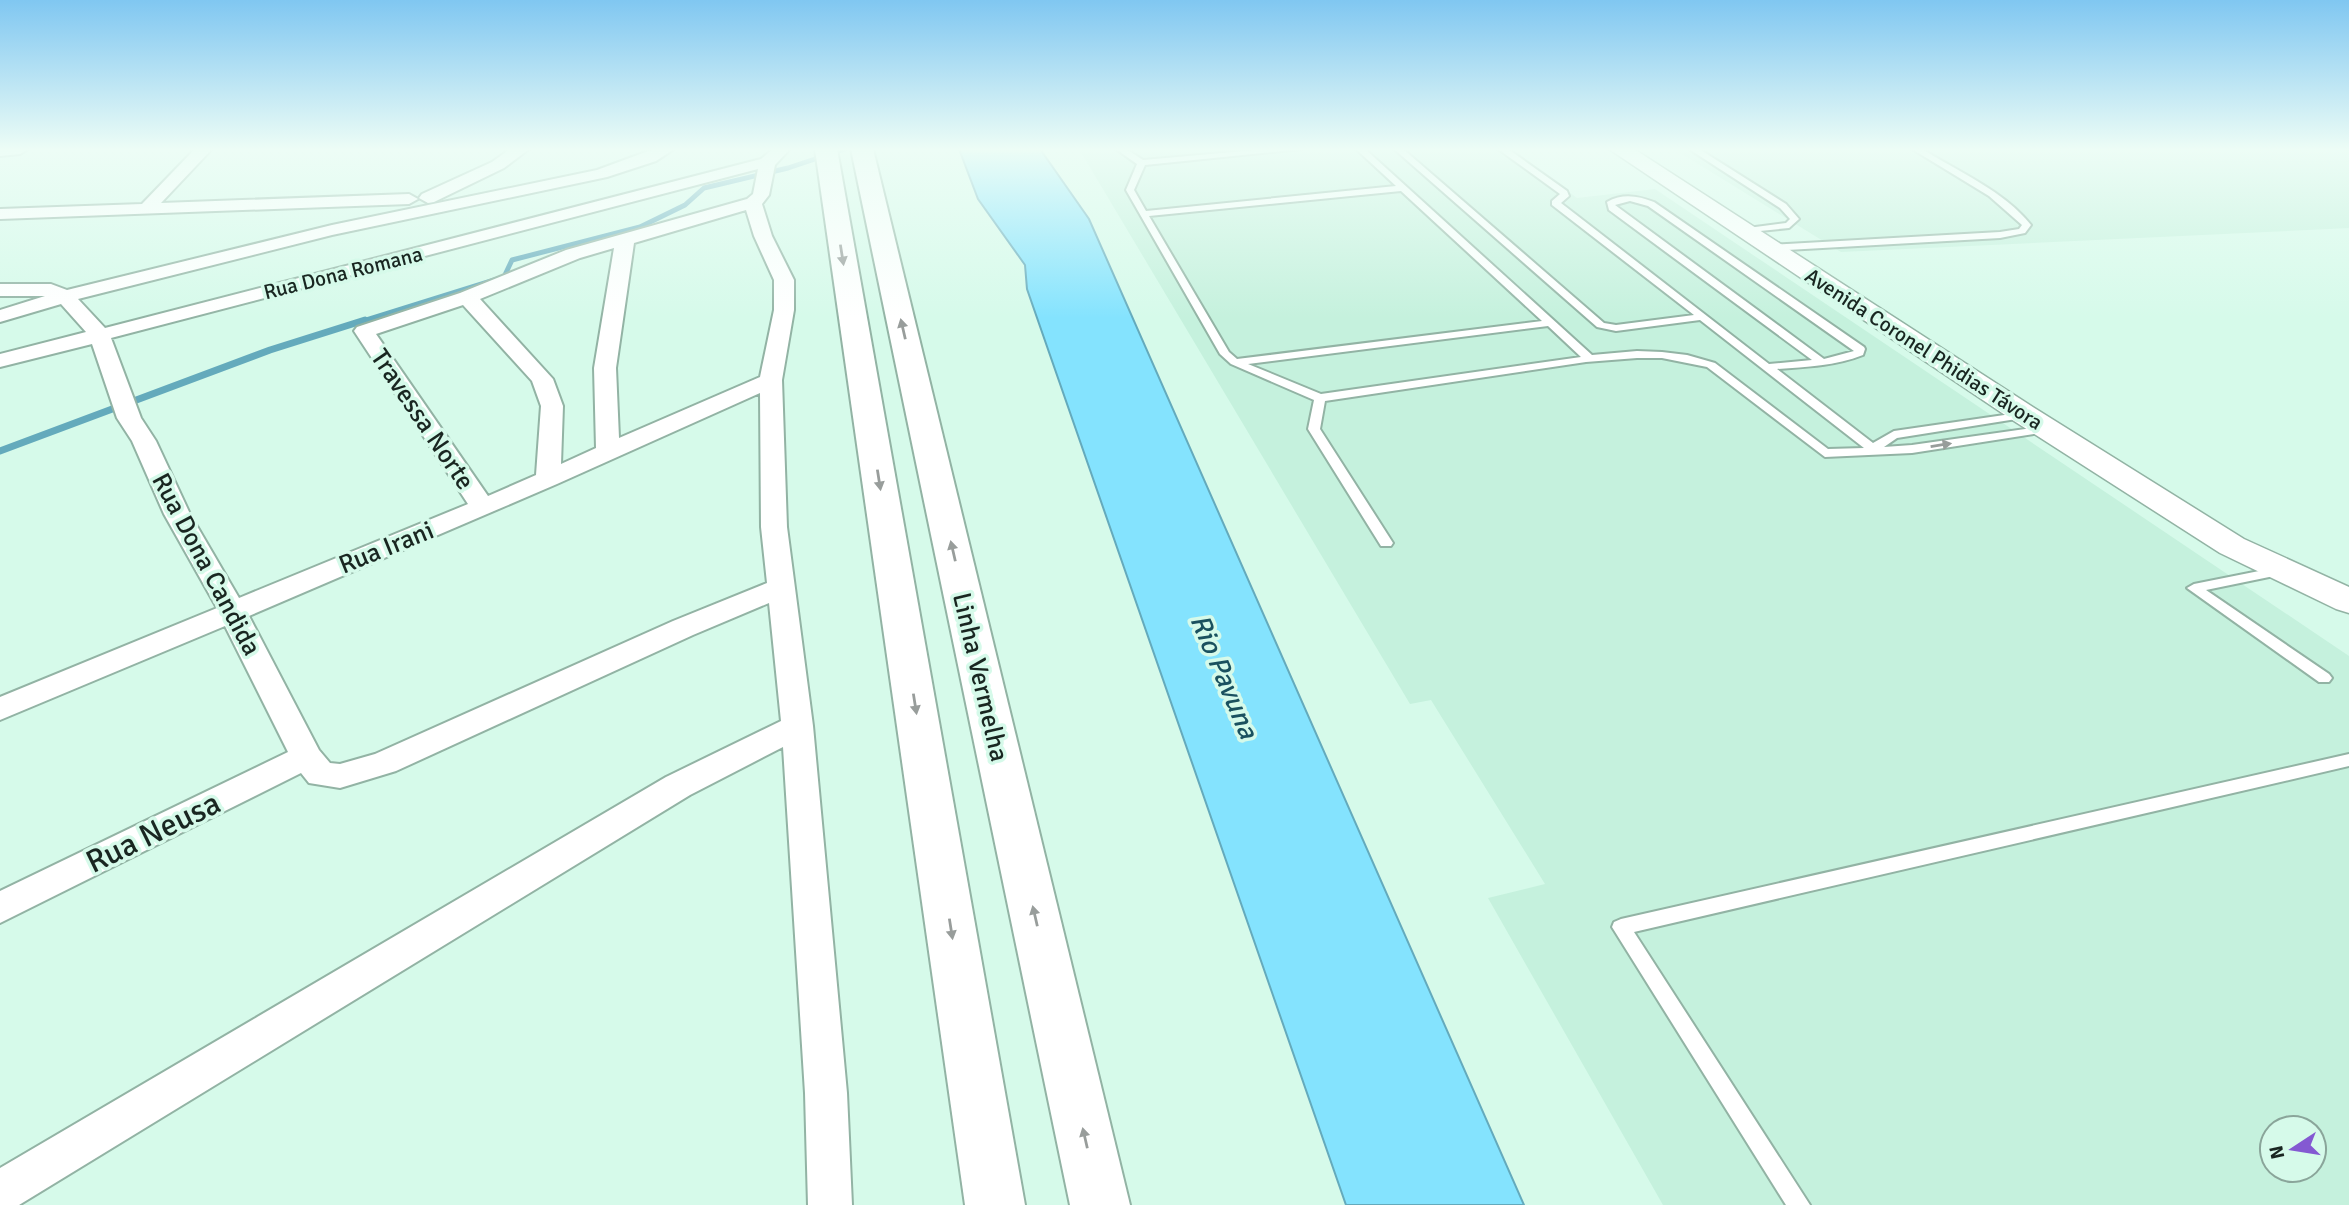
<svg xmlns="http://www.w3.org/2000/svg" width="2349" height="1205" font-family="Signika,sans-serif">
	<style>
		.built { fill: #c5f1dd; fill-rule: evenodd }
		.water { fill: #84e3fe; stroke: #64aabc; stroke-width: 2 }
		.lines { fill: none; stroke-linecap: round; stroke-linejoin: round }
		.stream-far1 { stroke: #64aabc; stroke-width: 5 }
		.stream { stroke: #64aabc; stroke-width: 7 }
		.service-casing { stroke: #92b3a4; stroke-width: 4 }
		.minor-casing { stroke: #92b3a4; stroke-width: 4 }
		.tertiary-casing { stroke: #92b3a4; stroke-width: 3 }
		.motorway-casing { stroke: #92b3a4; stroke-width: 4 }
		.service { fill: #fff; fill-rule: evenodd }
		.minor { fill: #fff; fill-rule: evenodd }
		.tertiary { fill: #fff; fill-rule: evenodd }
		.motorway { fill: #fff; fill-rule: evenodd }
		.oneway { fill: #989d9b }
		.labels { text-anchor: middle; stroke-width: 7; stroke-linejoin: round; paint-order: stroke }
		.far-street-label { font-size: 21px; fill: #192621; stroke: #d6faea }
		.street-label { font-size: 26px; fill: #192621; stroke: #d6faea }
		.water-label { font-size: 28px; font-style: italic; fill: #1a515f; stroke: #d6faea }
		.near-street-label { font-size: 32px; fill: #192621; stroke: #d6faea }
	</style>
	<rect width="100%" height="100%" fill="#d6faea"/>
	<g class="built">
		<path d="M1079,149H1512L1577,198L1655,189L2349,656V1205H1663L1488,898L1545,884L1431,700L1410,704ZM2272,1128H2314V1170H2272Z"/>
		<polygon points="1674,149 2349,149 2349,228 1841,252"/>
	</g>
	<polygon class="water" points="959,149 1040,149 1089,219 1524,1205 1346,1205 1027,289 1025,265 978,199"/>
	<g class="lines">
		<polyline class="stream-far1" points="360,322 504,277 512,260 640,227 685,205 704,188 788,168 845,149"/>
		<polyline class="stream" points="0,451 270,350 365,320"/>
		<g class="service-casing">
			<g id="service">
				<path d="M1116,149H1126L1143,160L1267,149H1302L1145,165L1134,190L1146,211L1396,186L1356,149H1365L1592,355L1637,351L1662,352L1687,355L1715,363L1828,449L1864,448L1700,320L1616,331L1597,327L1394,149H1403L1604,323L1616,325L1694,315L1552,205V201L1560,194L1498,149H1508L1567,191L1569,196L1561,203L1769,364L1812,360L1609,210L1607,202C1623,193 1638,196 1654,202L1864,347L1865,349L1863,355C1835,366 1806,367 1777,369L1873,443L1894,431L2025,412L2031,415L2029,417L1897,438L1884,447L1912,445L2047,426L2053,429L2047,432L1912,453L1825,457L1707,367L1662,358H1637L1586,362L1325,401L1320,429L1393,543L1391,546H1381L1308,429L1314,400L1231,364L1220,354L1126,190L1137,164ZM1401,191L1542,321L1237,359L1229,352L1149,216ZM1630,201L1648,206L1854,351L1824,359L1615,205ZM1548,326L1581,357L1321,394L1248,364Z"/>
				<polygon points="1689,149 1699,149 1786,204 1799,219 1789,228 1740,233 1740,229 1786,223 1790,219 1780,208"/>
				<path d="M1912,149H1922C1959,172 2004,191 2031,225L2025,233L2000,238L1769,251L1764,248L1769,245L2000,232L2019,229L2022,225L1989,196Z"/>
				<polygon points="2269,569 2274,570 2276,573 2274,576 2206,590 2329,674 2332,678 2329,682 2319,682 2187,588 2194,584"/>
				<polygon points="2349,754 2349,766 1634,932 1810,1205 1786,1205 1612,927 1614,922 1621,919"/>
			</g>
		</g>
		<g class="minor-casing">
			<g id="minor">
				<polygon points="0,149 28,149 20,154 0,156"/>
				<polygon points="195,149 212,149 161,203 409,194 418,199 409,204 0,219 0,209 142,204"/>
				<polygon points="510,149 529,149 504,168 434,202 428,203 419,198 422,194 492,162"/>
				<path d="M654,149H674L656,161L607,177L332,235L78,299L105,328L761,159L773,149H790L775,165L769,195L762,204L772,236L794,280V310L782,380L787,527L813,726L847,1093L852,1205H808L805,1093L783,747L690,795L19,1205H0V1168L666,777L781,721L769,603L693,635L396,771L340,788L309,783L301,773L0,923V891L288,752L225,626L0,720V697L217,608L164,514L132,441L117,418L92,344L0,367V354L86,332L61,304L0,322V310L45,296H0V284H51L67,290L332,225L597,170ZM758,169L753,194L747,199L566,250L460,293L357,327L354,331L468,504L239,598L190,514L156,441L141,418L111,338ZM746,210L754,236L774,280V310L760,377L619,438L616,368L634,243ZM614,248L594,368L596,448L561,464L563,406L553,379L480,299L580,258ZM463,305L532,381L541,406L536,475L488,496L376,334ZM760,393L761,527L767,583L673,621L375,754L340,764L330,763L319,750L249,616L557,484Z"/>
			</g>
		</g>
		<g class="tertiary-casing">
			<polygon id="tertiary" points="1609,149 1634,149 2036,409 2244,539 2349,587 2349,613 2336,609 2220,553 2014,421"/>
		</g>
		<g class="motorway-casing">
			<g id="motorway">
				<polygon points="815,149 837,149 1025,1205 965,1205"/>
				<polygon points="851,149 873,149 1130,1205 1070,1205"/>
			</g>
		</g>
		<use href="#service" class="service"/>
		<use href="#minor" class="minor"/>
		<use href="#tertiary" class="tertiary"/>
		<use href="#motorway" class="motorway"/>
	</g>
	<defs><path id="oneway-solid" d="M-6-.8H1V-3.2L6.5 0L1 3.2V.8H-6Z" transform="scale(1.75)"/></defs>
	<g class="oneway">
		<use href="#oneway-solid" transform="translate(842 255) rotate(81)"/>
		<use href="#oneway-solid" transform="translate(903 329) rotate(-103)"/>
		<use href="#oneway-solid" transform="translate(1941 445) rotate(-9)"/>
		<use href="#oneway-solid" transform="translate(879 480) rotate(81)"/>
		<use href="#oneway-solid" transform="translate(953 551) rotate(-103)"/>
		<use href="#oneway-solid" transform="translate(915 704) rotate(81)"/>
		<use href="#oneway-solid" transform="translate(1035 916) rotate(-103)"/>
		<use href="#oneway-solid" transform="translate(951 929) rotate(81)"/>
		<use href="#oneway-solid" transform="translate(1085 1138) rotate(-103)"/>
	</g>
	<linearGradient id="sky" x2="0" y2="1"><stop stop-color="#80c7f1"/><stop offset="0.47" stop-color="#edfdf6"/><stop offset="1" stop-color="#edfdf6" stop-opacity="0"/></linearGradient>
	<rect width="2349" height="318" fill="url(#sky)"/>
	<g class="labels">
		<g class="far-street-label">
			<text transform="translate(343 273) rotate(-14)" y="7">Rua Dona Romana</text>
			<text transform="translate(1924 349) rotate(33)" y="7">Avenida Coronel Phidias Távora</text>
		</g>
		<g class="street-label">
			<text transform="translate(423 419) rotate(56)" y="9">Travessa Norte</text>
			<text transform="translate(386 547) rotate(-22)" y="9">Rua Irani</text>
			<text transform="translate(207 564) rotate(62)" y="9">Rua Dona Candida</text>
			<text transform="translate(981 677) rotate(77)" y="9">Linha Vermelha</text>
		</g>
		<g class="water-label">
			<text transform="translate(1225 676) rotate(67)" y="10">Rio Pavuna</text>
		</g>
		<g class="near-street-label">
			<text transform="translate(153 832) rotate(-26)" y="11">Rua Neusa</text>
		</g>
	</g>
	<g transform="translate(2293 1149) rotate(258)"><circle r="33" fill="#d6faea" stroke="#8aa59a" stroke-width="2"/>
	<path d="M0-5L12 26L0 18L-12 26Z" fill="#8459d2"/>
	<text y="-10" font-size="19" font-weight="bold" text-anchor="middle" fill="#192621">N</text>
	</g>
</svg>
